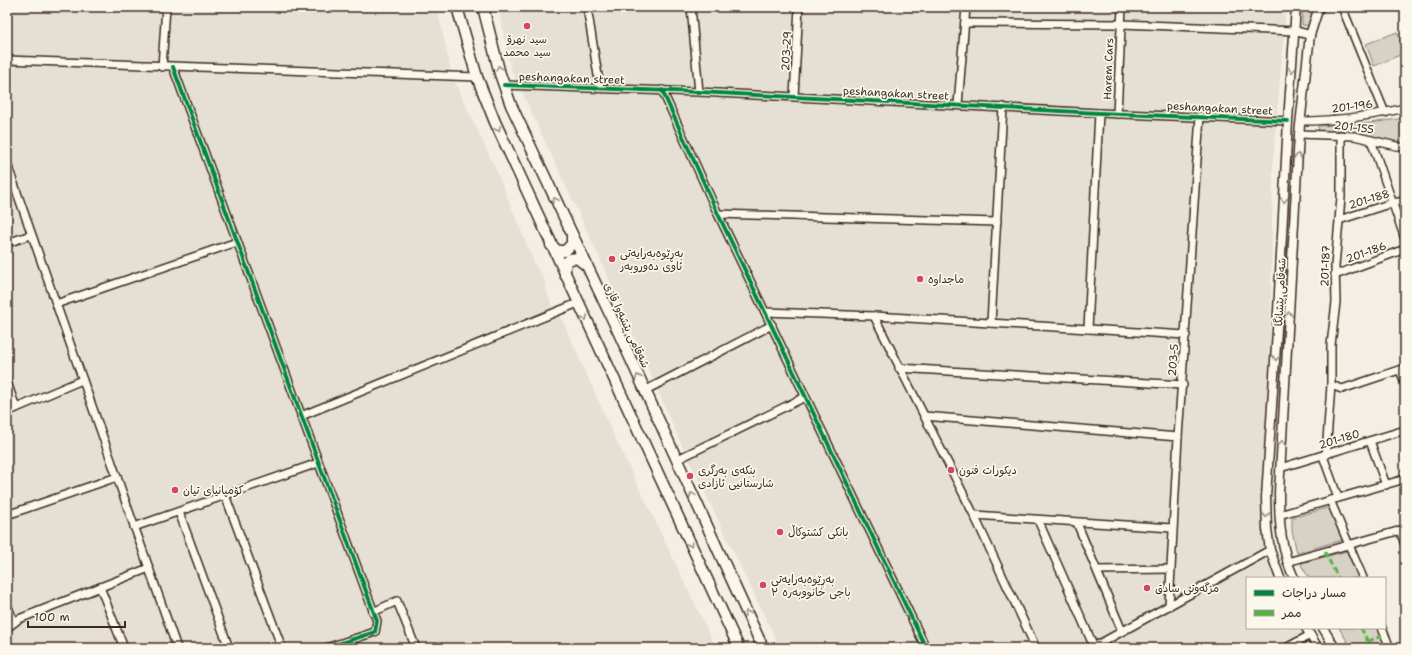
<svg xmlns="http://www.w3.org/2000/svg" width="1412" height="655" font-family="'Shantell Sans','Playpen Sans Arabic',sans-serif">
	<style>
		.built { fill: #e5dfd4 }
		.green { fill: #d8d1c6; stroke: #8a7e72 }
		.lines { fill: none; stroke-linecap: round; stroke-linejoin: round }
		.minor-casing { stroke: #3b2a1e; stroke-width: 10 }
		.major-casing { stroke: #3b2a1e; stroke-width: 11 }
		.highway-casing { stroke: #3b2a1e; stroke-width: 13 }
		.minor { stroke: #fbf7ec; stroke-width: 7 }
		.major { stroke: #fbf7ec; stroke-width: 8 }
		.highway { stroke: #fbf7ec; stroke-width: 10 }
		.quiet { stroke: #57b245; stroke-width: 3; stroke-dasharray: 6 3; stroke-linecap: butt }
		.cycleway-casing { stroke: #fbf7ec; stroke-width: 6 }
		.cycleway { stroke: #00873e; stroke-width: 4 }
		.oneway { stroke: #9b9085 }
		.poi-dot { fill: #d1495b; stroke: #fbf7ec; stroke-width: 1.5 }
		.labels { text-anchor: middle; stroke-width: 3.5; stroke-linejoin: round; paint-order: stroke }
		.poi-label { font-size: 11px; fill: #3b2a1e; stroke: #fbf7ec; text-anchor: start }
		.street-label { font-size: 11px; fill: #3b2a1e; stroke: #fbf7ec }
	</style>
	<rect width="100%" height="100%" fill="#f3efe4"/>
	<filter id="ink" filterUnits="userSpaceOnUse"><feTurbulence type="fractalNoise" baseFrequency=".025" numOctaves="2"/><feDisplacementMap in="SourceGraphic" scale="8" xChannelSelector="R" yChannelSelector="G"/><feConvolveMatrix kernelMatrix="1 2 1 2 8 2 1 2 1" color-interpolation-filters="sRGB"/></filter>
	<g filter="url(#ink)">
		<g class="built">
			<polygon points="7,7 437,7 452,76 496,170 536,267 543,277 550,301 564,324 615,438 716,648 7,648"/>
			<polygon points="498,7 1286,7 1273,161 1267,530 1280,578 1247,578 1247,628 1306,628 1317,648 780,648 678,437 602,263 511,69"/>
		</g>
		<g class="green">
			<polygon points="1303,7 1316,7 1312,26 1302,25"/>
			<polygon points="1397,32 1405,53 1374,66 1366,44"/>
			<polygon points="1405,118 1405,144 1347,132 1319,132 1318,126 1370,123"/>
			<polygon points="1330,507 1346,539 1297,553 1292,531 1292,518"/>
			<polygon points="1351,550 1362,578 1309,578 1301,565 1302,563"/>
			<polygon points="1339,628 1380,628 1387,648 1351,648"/>
		</g>
		<g class="lines">
			<g class="minor-casing">
				<g id="minor">
					<polyline points="587,7 600,88"/>
					<polyline points="691,7 699,92"/>
					<polyline points="1342,7 1385,113"/>
					<polyline points="965,23 1121,24 1295,31"/>
					<polyline points="7,60 477,77"/>
					<polyline points="162,67 166,7"/>
					<polyline points="173,67 377,621 375,632 326,648"/>
					<polyline points="504,85 699,92 1099,113 1288,121"/>
					<polyline points="662,90 718,214 926,648"/>
					<polyline points="794,96 799,7"/>
					<polyline points="958,105 966,7"/>
					<polyline points="1117,114 1122,7"/>
					<path d="M1301,121C1335,121 1371,116 1405,108"/>
					<polyline points="1299,134 1354,136 1405,148"/>
					<polyline points="1341,135 1341,198 1335,266 1336,302 1331,345 1331,385 1342,389 1405,368"/>
					<polyline points="1371,140 1405,239"/>
					<polyline points="7,164 177,648"/>
					<polyline points="718,214 997,222"/>
					<polyline points="1339,220 1392,203 1405,201"/>
					<polyline points="7,243 31,235"/>
					<polyline points="1335,275 1405,249"/>
					<polyline points="56,304 237,242"/>
					<polyline points="766,312 874,316 1186,335"/>
					<polyline points="874,316 974,515 1036,648"/>
					<polyline points="991,323 1003,107"/>
					<polyline points="1088,329 1099,113"/>
					<polyline points="899,368 1183,385"/>
					<polyline points="1400,370 1405,384"/>
					<polyline points="7,382 16,408"/>
					<polyline points="644,391 772,325"/>
					<polyline points="7,412 82,380"/>
					<polyline points="301,416 578,303"/>
					<polyline points="924,416 1178,437"/>
					<polyline points="1370,441 1386,485"/>
					<polyline points="1326,455 1331,385"/>
					<polyline points="1323,456 1338,498"/>
					<polyline points="676,460 805,397"/>
					<polyline points="1280,468 1405,430"/>
					<polyline points="225,495 282,648"/>
					<polyline points="1330,500 1363,578"/>
					<polyline points="179,512 229,648"/>
					<polyline points="7,515 117,477"/>
					<polyline points="974,515 1172,528"/>
					<polyline points="1279,515 1405,479"/>
					<polyline points="1038,520 1094,647"/>
					<polyline points="1077,523 1122,631"/>
					<polyline points="134,527 318,463"/>
					<polyline points="1400,530 1405,545"/>
					<polyline points="1287,562 1405,529"/>
					<polyline points="1097,570 1170,569"/>
					<polyline points="100,587 124,648"/>
					<polyline points="7,605 14,622"/>
					<polyline points="1169,606 1178,437 1200,116"/>
					<polyline points="373,612 397,601 416,648"/>
					<polyline points="7,628 19,619 149,568"/>
					<polyline points="1382,628 1390,648"/>
					<polyline points="1092,648 1270,550"/>
					<polyline points="1286,648 1310,635"/>
				</g>
			</g>
			<g class="major-casing">
				<g id="major">
					<polyline points="1295,31 1310,35"/>
					<polyline points="1280,578 1270,550 1267,529 1266,497 1277,330 1288,121 1296,7"/>
					<path d="M1294,578C1281,550 1279,523 1279,492L1299,134L1310,35L1319,7"/>
					<polyline points="1306,628 1318,648"/>
					<polyline points="1323,628 1335,648"/>
				</g>
			</g>
			<g class="highway-casing">
				<g id="highway">
					<polyline points="457,7 477,77 495,122 739,648"/>
					<polyline points="483,7 500,74 511,105 617,329 763,648"/>
					<polyline points="551,245 558,251 565,251 572,244 572,236"/>
					<polyline points="565,275 565,264 570,259 577,258 586,265"/>
				</g>
			</g>
			<use href="#minor" class="minor"/>
			<use href="#major" class="major"/>
			<use href="#highway" class="highway"/>
			<g class="quiet">
				<polyline points="1325,552 1338,578"/>
				<polyline points="1361,628 1371,648"/>
				<polyline points="1368,641 1385,635"/>
			</g>
			<g class="cycleway-casing">
				<g id="cycleway">
					<polyline points="173,67 377,621 375,632 326,648"/>
					<polyline points="504,85 699,92 1099,113 1288,121"/>
					<polyline points="662,90 718,214 926,648"/>
				</g>
			</g>
			<use href="#cycleway" class="cycleway"/>
		</g>
		<defs><path id="oneway-chevron" d="M-2-3.5L2.5 0L-2 3.5" fill="none" stroke-width="1.6" stroke-linecap="round" stroke-linejoin="round"/></defs>
		<g class="oneway">
			<use href="#oneway-chevron" transform="translate(499 68) rotate(-105)"/>
			<use href="#oneway-chevron" transform="translate(1292 70) rotate(95)"/>
			<use href="#oneway-chevron" transform="translate(498 129) rotate(65)"/>
			<use href="#oneway-chevron" transform="translate(1298 156) rotate(-87)"/>
			<use href="#oneway-chevron" transform="translate(555 200) rotate(-115)"/>
			<use href="#oneway-chevron" transform="translate(1284 200) rotate(93)"/>
			<use href="#oneway-chevron" transform="translate(1289 314) rotate(-87)"/>
			<use href="#oneway-chevron" transform="translate(585 318) rotate(65)"/>
			<use href="#oneway-chevron" transform="translate(1276 358) rotate(94)"/>
			<use href="#oneway-chevron" transform="translate(638 377) rotate(-113)"/>
			<use href="#oneway-chevron" transform="translate(1282 443) rotate(-86)"/>
			<use href="#oneway-chevron" transform="translate(692 495) rotate(-114)"/>
			<use href="#oneway-chevron" transform="translate(1266 515) rotate(88)"/>
			<use href="#oneway-chevron" transform="translate(690 544) rotate(65)"/>
			<use href="#oneway-chevron" transform="translate(747 613) rotate(-115)"/>
		</g>
	</g>
	<g class="poi-dot">
		<circle cx="527" cy="26" r="4"/>
		<circle cx="612" cy="259" r="4"/>
		<circle cx="920" cy="279" r="4"/>
		<circle cx="951" cy="470" r="4"/>
		<circle cx="690" cy="476" r="4"/>
		<circle cx="175" cy="490" r="4"/>
		<circle cx="780" cy="532" r="4"/>
		<circle cx="763" cy="585" r="4"/>
		<circle cx="1147" cy="588" r="4"/>
	</g>
	<g class="labels">
		<g class="poi-label">
			<text x="527" y="43" text-anchor="middle">سید نهرۆ<tspan x="527" dy="13">سید محمد</tspan></text>
			<text x="620" y="257">بەڕێوەبەرایەتی<tspan x="620" dy="13">ئاوی دەوروبەر</tspan></text>
			<text x="928" y="283">ماجداوە</text>
			<text x="698" y="474">بنکەی بەرگری<tspan x="698" dy="13">شارستانیی ئازادی</tspan></text>
			<text x="959" y="474">ديكورات فنون</text>
			<text x="183" y="494">كۆمپانیای تیان</text>
			<text x="788" y="536">بانكی كشتوكاڵ</text>
			<text x="771" y="583">بەڕێوەبەرایەتی<tspan x="771" dy="13">باجی خانووبەرە ٣</tspan></text>
			<text x="1155" y="592">مزگەوتی سادق</text>
		</g>
		<g class="street-label">
			<text transform="translate(786 51) rotate(-87)" y="4">203-29</text>
			<text transform="translate(1108 69) rotate(-88)" y="4">Harem Cars</text>
			<text transform="translate(572 78) rotate(2)" y="4">peshangakan street</text>
			<text transform="translate(896 93) rotate(3)" y="4">peshangakan street</text>
			<text transform="translate(1352 106) rotate(-7)" y="4">201-196</text>
			<text transform="translate(1220 108) rotate(3)" y="4">peshangakan street</text>
			<text transform="translate(1354 127) rotate(7)" y="4">201-155</text>
			<text transform="translate(1369 199) rotate(-17)" y="4">201-188</text>
			<text transform="translate(1366 252) rotate(-20)" y="4">201-186</text>
			<text transform="translate(1325 266) rotate(-88)" y="4">201-187</text>
			<text transform="translate(1280 292) rotate(-87)" y="4">شەقامی پێشانگا</text>
			<text transform="translate(627 325) rotate(65)" y="4">شەقامی پێشەوا قازی</text>
			<text transform="translate(1173 360) rotate(-86)" y="4">203-5</text>
			<text transform="translate(1339 439) rotate(-17)" y="4">201-180</text>
		</g>
	</g>
	<rect width="1412" height="655" fill="none" stroke="#fbf7ec" stroke-width="24"/>
	<rect x="12" y="12" width="1388" height="631" fill="none" stroke="#3b2a1e" stroke-width="1.5" filter="url(#ink)"/>
	<rect x="1246" y="577" width="140" height="52" fill="#fbf7ec" stroke="#aea59a"/>
	<rect x="1254" y="590" width="20" height="6" fill="#00873e" stroke="#aea59a"/>
	<text x="1282" y="597" font-size="12" fill="#3b2a1e">مسار دراجات</text>
	<rect x="1254" y="610" width="20" height="6" fill="#57b245" stroke="#aea59a"/>
	<text x="1282" y="617" font-size="12" fill="#3b2a1e">ممر</text>
	<path d="M28 621v6h97v-6" fill="none" stroke="#3b2a1e" stroke-width="2"/>
	<text x="34" y="621" font-size="12" fill="#3b2a1e" stroke="#fbf7ec" stroke-width="3" paint-order="stroke">100 m</text>
</svg>
